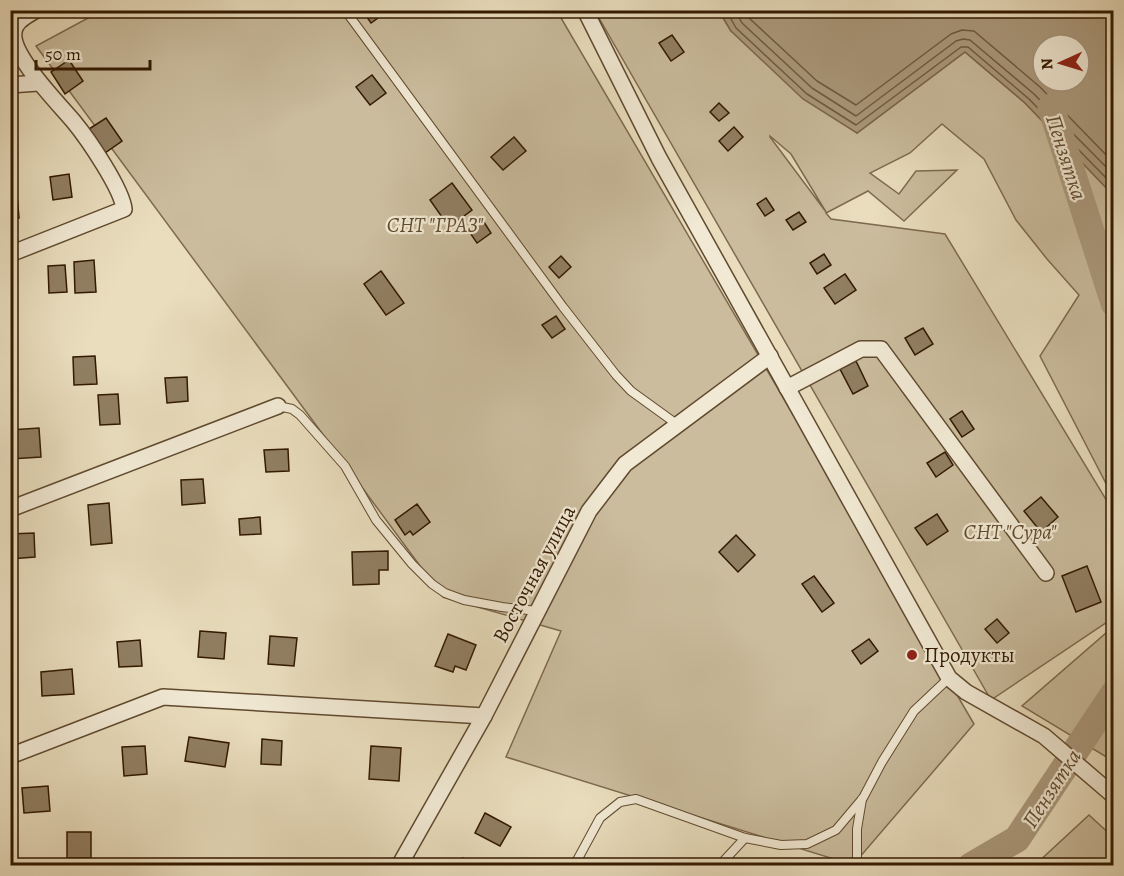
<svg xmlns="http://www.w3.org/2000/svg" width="1124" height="876" font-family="Alegreya,serif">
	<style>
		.green { fill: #cabc9d; stroke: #7e6a4e; stroke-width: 1.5; fill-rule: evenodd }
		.water { fill: #ab9a7d; stroke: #7b664b; stroke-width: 1.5; fill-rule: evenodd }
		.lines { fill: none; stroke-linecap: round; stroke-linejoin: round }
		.shore { stroke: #6e5a3e; stroke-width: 1.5 }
		.river { stroke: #ab9a7d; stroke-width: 27 }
		.building { fill: #917f62; stroke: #321900; stroke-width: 1.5 }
		.service-casing { stroke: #604a2f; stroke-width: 10 }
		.minor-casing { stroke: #604a2f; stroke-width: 18 }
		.service { stroke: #f1e9d4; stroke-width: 8 }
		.minor { stroke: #f1e9d4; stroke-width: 15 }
		.poi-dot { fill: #8f2418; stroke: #f1e9d4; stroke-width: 2 }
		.labels { text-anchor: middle; stroke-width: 4.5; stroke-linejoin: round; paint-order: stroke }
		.park-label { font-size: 21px; font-style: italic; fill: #604a2f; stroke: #f1e9d4 }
		.street-label { font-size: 21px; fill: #321900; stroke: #f1e9d4 }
		.poi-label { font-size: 21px; fill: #321900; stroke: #f1e9d4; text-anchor: start }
		.water-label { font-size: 22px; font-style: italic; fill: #624d32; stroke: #f1e9d4 }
	</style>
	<rect width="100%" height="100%" fill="#e9ddbd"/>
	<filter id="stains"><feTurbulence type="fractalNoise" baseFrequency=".00333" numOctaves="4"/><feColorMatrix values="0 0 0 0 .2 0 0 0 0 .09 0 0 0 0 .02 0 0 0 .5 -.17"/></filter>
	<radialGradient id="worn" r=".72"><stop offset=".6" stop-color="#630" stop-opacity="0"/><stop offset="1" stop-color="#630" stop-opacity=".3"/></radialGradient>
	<g class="green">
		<polygon points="101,11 557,11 974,724 853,865 506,757 561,631 443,597 36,46"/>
		<path d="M595,11H719L731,31L857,133L965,52L1025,103L1113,195V497L1040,356L1079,295L1047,259L1016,220L984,159L942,124L910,153L870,173L899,194L916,171L957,170L904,221L868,191L826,213L831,219L945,234L1113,511V618L991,700ZM770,136L791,154L826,212L770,137Z"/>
		<polygon points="1113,627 1113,761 1022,706"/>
		<polygon points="1089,815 1113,837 1113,865 1035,865"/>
	</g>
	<path class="water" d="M719,11H1113V195L1025,103L965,52L857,133L803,99L731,31ZM1043,45H1079V81H1043Z"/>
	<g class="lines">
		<g class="shore">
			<polyline points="726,10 736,28 807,94 856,125 961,47 968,47 1029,99 1114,186"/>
			<polyline points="735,10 742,23 812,88 856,116 956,41 963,39 970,40 1034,94 1114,175"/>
			<polyline points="745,10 749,18 817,81 856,105 951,34 962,30 974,31 1040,87 1114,163"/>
		</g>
		<g class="river">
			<polyline points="1051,107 1114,303"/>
			<polyline points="971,866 1017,839 1114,693"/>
		</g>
	</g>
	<g class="building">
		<polygon points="362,10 383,10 385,13 371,23"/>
		<polygon points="672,35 684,52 671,61 659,43"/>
		<polygon points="69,60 83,81 65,94 51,72"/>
		<polygon points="372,75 386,93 370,105 356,87"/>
		<polygon points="719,103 729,113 719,121 710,112"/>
		<polygon points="106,118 122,141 105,153 89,129"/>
		<polygon points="734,127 743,137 728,151 719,141"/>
		<polygon points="514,137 526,151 503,170 491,157"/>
		<polygon points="69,174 72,197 53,200 50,177"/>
		<polygon points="452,183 472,210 449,227 430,200"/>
		<polygon points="17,195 19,218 10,218 10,196"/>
		<polygon points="766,198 774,210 765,216 757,204"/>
		<polygon points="799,212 806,222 793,230 786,220"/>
		<polygon points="482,219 491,233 477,243 468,230"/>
		<polygon points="824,254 831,265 817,274 810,263"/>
		<polygon points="561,256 571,267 559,278 549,267"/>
		<polygon points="94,260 96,292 75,293 74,262"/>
		<polygon points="65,265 67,292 49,293 48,266"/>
		<polygon points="381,271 404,303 386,315 364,284"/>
		<polygon points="845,274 856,290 835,304 824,288"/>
		<polygon points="10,301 13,327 10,328"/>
		<polygon points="556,316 565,329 552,338 542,325"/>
		<polygon points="923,328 933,344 915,355 905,338"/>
		<polygon points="95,356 97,384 74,385 73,357"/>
		<polygon points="856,361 868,386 853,394 840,369"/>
		<polygon points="187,377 188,401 167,403 165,378"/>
		<polygon points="118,394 120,424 100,425 98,395"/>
		<polygon points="962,411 974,429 962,437 950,419"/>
		<polygon points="39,428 41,457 10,459 10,430"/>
		<polygon points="288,449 289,471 266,472 264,450"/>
		<polygon points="945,452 953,465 936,477 927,463"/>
		<polygon points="203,479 205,503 182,505 181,480"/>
		<polygon points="1041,497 1058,517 1041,532 1024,511"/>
		<polygon points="109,503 112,543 91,545 88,505"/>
		<polygon points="417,504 430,522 413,535 410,531 405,535 395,520"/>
		<polygon points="937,514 948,531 927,545 915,528"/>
		<polygon points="260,517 261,534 240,535 239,519"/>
		<polygon points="34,533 35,557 10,559 10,534"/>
		<polygon points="736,535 755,555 738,572 719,552"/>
		<polygon points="388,551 388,570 379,570 379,584 353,585 352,552"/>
		<polygon points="1087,566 1101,602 1076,612 1062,576"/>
		<polygon points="814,576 834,603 822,612 802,584"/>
		<polygon points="997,619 1009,633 997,643 985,629"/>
		<polygon points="200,631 226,633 224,659 198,657"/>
		<polygon points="448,634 476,645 466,670 455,666 453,672 435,666"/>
		<polygon points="270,636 297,638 294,666 268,664"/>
		<polygon points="869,639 878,651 861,664 852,651"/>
		<polygon points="140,640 142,666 119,667 117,642"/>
		<polygon points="72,669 74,694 42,696 41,672"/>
		<polygon points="189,737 229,743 225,767 185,761"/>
		<polygon points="262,739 282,741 281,765 261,764"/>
		<polygon points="145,746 147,774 124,776 122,747"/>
		<polygon points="371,746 401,748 399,781 369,779"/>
		<polygon points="48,786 50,811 24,813 22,788"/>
		<polygon points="485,813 511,827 500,846 475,833"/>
		<rect x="67" y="832" width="24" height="26"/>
		<polygon points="463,858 478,866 459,866"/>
		<polygon points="22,860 52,862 52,866 22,866"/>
		<polygon points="130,862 167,864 167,866 130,866"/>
	</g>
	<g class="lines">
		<g class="service-casing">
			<g id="service">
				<polyline points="345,10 563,307 616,375 631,391 678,425"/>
				<polyline points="278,406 292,409 300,415 345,466 376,520 412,564 432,584 445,593 464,600 502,607 537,611"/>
				<polyline points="574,866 600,818 620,802 636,799 745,838 781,845 807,844 836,830 863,798 882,762 914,711 949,678"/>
				<polyline points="719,866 745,838"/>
				<polyline points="857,866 857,829 862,799"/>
			</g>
		</g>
		<g class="minor-casing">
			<g id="minor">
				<polyline points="585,10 659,158 949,678 966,692 1044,736 1114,796"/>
				<polyline points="10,85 38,83"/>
				<path d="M10,254L124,209C122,189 88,139 74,122C60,105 10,55 14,32C15,21 27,16 36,10"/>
				<polyline points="787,388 861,349 881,349 1046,573"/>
				<polyline points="10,509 278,406"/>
				<polyline points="10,756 163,697 484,716"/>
				<polyline points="399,866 484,716 589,511 625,464 770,356"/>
			</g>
		</g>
		<use href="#service" class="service"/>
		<use href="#minor" class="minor"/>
	</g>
	<circle class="poi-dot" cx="912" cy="655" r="6"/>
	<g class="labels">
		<g class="park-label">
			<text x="435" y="232">СНТ "ГРАЗ"</text>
			<text x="1010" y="539">СНТ "Сура"</text>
		</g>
		<g class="street-label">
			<text transform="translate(534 574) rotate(-62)" y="7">Восточная улица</text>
		</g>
		<g class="poi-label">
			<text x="924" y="662">Продукты</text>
		</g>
		<g class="water-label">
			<text transform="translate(1067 157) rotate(72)" y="8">Пензятка</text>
			<text transform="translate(1051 788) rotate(-57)" y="8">Пензятка</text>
		</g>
	</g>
	<rect width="1124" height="876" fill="none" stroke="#e9ddbd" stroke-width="36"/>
	<rect x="12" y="12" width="1100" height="852" fill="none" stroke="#321900" stroke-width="3"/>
	<rect x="18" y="18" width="1088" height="840" fill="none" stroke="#321900" stroke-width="1.5"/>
	<g transform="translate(1061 63) rotate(266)"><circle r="28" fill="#f1e9d4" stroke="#a5967f" stroke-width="1.5"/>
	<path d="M0-4.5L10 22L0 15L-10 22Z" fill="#8f2418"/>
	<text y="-9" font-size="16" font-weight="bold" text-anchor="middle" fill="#321900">N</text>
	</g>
	<path d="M36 60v9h114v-9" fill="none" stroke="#321900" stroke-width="3"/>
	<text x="45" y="60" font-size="18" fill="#321900" stroke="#f1e9d4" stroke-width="4.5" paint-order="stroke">50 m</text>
	<rect width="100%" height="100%" filter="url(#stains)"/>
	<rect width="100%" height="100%" fill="url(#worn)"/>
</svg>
